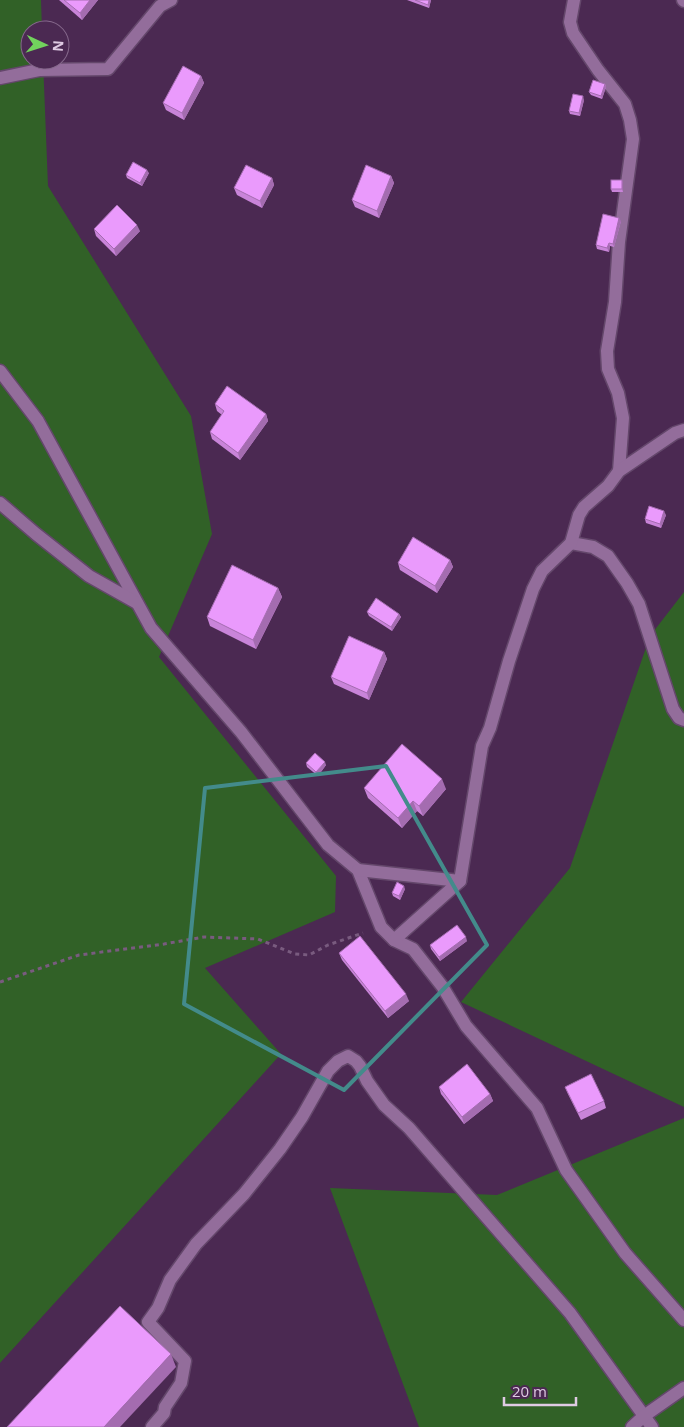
<svg xmlns="http://www.w3.org/2000/svg" width="684" height="1427" font-family="'Open Sans',sans-serif">
	<style>
		.green { fill: #316127 }
		.lines { fill: none; stroke-linecap: round; stroke-linejoin: round }
		.minor-casing { stroke: #64476b; stroke-width: 15 }
		.path { stroke: #795b7f; stroke-width: 3; stroke-dasharray: 4 4; stroke-linecap: butt }
		.minor { stroke: #936d9b; stroke-width: 12 }
		.wall { fill: #c984d9 }
		.shaded-wall { fill: #a46cb0 }
		.building { fill: #ea9afc; stroke: #a46cb0 }
		.marked { fill: none; stroke: #438b8b; stroke-width: 4; stroke-linejoin: round }
	</style>
	<rect width="100%" height="100%" fill="#4b2952"/>
	<g class="green">
		<polygon points="0,0 41,0 42,30 30,30 30,60 43,60 48,186 191,416 212,534 159,657 336,876 335,912 205,968 281,1054 0,1363"/>
		<polygon points="684,592 684,1107 461,1002 570,868 650,636"/>
		<polygon points="684,1118 684,1427 419,1427 330,1188 497,1195"/>
	</g>
	<g class="lines">
		<g class="minor-casing">
			<g id="minor">
				<polyline points="574,0 570,22 573,33 598,70 625,104 630,120 633,139 619,242 615,302 607,351 608,369 618,393 623,418 619,471"/>
				<polyline points="683,0 684,1"/>
				<polyline points="0,78 39,70 108,69 160,6 171,0"/>
				<polyline points="0,371 38,421 151,628 241,732 328,845 358,870 381,927 394,940 413,949 442,986 466,1026 537,1108 566,1170 625,1253 684,1320"/>
				<polyline points="0,503 36,534 89,576 137,603"/>
				<polyline points="571,543 593,547 608,556 627,583 639,604 673,709 679,718 684,720"/>
				<polyline points="358,870 460,881 482,746 490,728 509,661 533,589 542,571 571,543 579,515 584,507 608,486 619,471 675,433 684,430"/>
				<polyline points="394,940 460,881"/>
				<polyline points="152,1427 164,1413 165,1407 181,1383 185,1361 148,1322 158,1308 170,1280 196,1244 244,1194 280,1149 302,1117 328,1071 338,1061 348,1056 356,1061 360,1066 367,1081 384,1105 409,1128 570,1313 652,1427"/>
				<polyline points="632,1427 644,1416 684,1388"/>
			</g>
		</g>
		<polyline class="path" points="0,982 79,955 164,944 204,937 258,939 295,954 309,955 328,945 363,933"/>
		<use href="#minor" class="minor"/>
	</g>
	<g class="wall">
		<polygon points="59,0 98,0 82,20"/>
		<polygon points="407,0 431,0 429,8"/>
		<polygon points="201,76 204,83 184,120 166,110 163,103"/>
		<polygon points="605,84 606,87 602,99 591,95 589,92"/>
		<polygon points="584,100 580,116 570,114 569,111"/>
		<polygon points="149,173 142,186 127,178 126,175"/>
		<polygon points="391,176 394,183 379,218 355,207 352,200"/>
		<polygon points="272,178 274,185 262,208 237,195 234,188"/>
		<polygon points="622,180 623,184 623,192 612,192 611,189"/>
		<polygon points="621,221 614,247 610,246 609,252 597,249 596,245"/>
		<polygon points="94,229 140,231 116,256 96,236"/>
		<polygon points="215,404 266,414 268,421 240,460 212,439 210,432 222,415 217,411"/>
		<polygon points="666,515 661,528 646,523 645,519"/>
		<polygon points="450,560 453,567 437,593 400,570 398,563"/>
		<polygon points="278,588 282,597 256,649 210,626 207,617"/>
		<polygon points="367,612 399,614 401,617 392,631 369,616"/>
		<polygon points="384,652 387,659 369,700 334,684 331,677"/>
		<polygon points="306,763 326,765 318,776 307,767"/>
		<polygon points="364,788 446,789 423,816 417,811 402,828 368,798"/>
		<polygon points="405,889 400,900 393,896 392,893"/>
		<polygon points="467,941 440,961 431,949 430,945"/>
		<polygon points="339,953 409,1001 388,1018 342,960"/>
		<polygon points="439,1087 490,1094 493,1101 464,1124 441,1094"/>
		<polygon points="565,1087 604,1101 606,1108 581,1120 568,1094"/>
	</g>
	<g class="shaded-wall">
		<polygon points="90,0 98,0 82,20 80,13"/>
		<polygon points="429,0 431,0 429,8 428,5"/>
		<polygon points="201,76 204,83 184,120 182,113"/>
		<polygon points="605,84 606,87 602,99 601,96"/>
		<polygon points="583,96 584,100 580,116 579,113"/>
		<polygon points="147,170 149,173 142,186 140,183"/>
		<polygon points="391,176 394,183 379,218 377,211"/>
		<polygon points="272,178 274,185 262,208 260,201"/>
		<polygon points="622,180 623,184 623,192 622,189"/>
		<polygon points="619,218 621,221 614,247 613,244"/>
		<polygon points="137,225 140,231 116,256 114,249"/>
		<polygon points="609,243 610,246 609,252 607,248"/>
		<polygon points="266,414 268,421 240,460 238,453"/>
		<polygon points="664,511 666,515 661,528 660,524"/>
		<polygon points="450,560 453,567 437,593 435,586"/>
		<polygon points="278,588 282,597 256,649 253,640"/>
		<polygon points="399,614 401,617 392,631 391,627"/>
		<polygon points="384,652 387,659 369,700 367,693"/>
		<polygon points="325,762 326,765 318,776 316,772"/>
		<polygon points="442,779 446,789 423,816 419,806"/>
		<polygon points="413,801 417,811 402,828 398,818"/>
		<polygon points="404,886 405,889 400,900 399,896"/>
		<polygon points="466,937 467,941 440,961 439,957"/>
		<polygon points="406,994 409,1001 388,1018 385,1011"/>
		<polygon points="490,1094 493,1101 464,1124 462,1117"/>
		<polygon points="171,1354 176,1367 120,1427 104,1427"/>
	</g>
	<g class="building">
		<polygon points="64,0 90,0 80,13"/>
		<polygon points="415,0 429,0 428,5"/>
		<polygon points="183,66 201,76 182,113 163,103"/>
		<polygon points="593,80 605,84 601,96 589,92"/>
		<polygon points="573,94 583,96 579,113 569,111"/>
		<polygon points="133,162 147,170 140,183 126,175"/>
		<polygon points="246,165 272,178 260,201 234,188"/>
		<polygon points="366,165 391,176 377,211 352,200"/>
		<rect x="611" y="180" width="11" height="9"/>
		<polygon points="117,205 137,225 114,249 94,229"/>
		<polygon points="603,214 619,218 613,244 609,243 607,248 596,245"/>
		<polygon points="227,386 266,414 238,453 210,432 224,411 215,404"/>
		<polygon points="649,506 664,511 660,524 645,519"/>
		<polygon points="413,537 450,560 435,586 398,563"/>
		<polygon points="232,565 278,588 253,640 207,617"/>
		<polygon points="376,598 399,614 391,627 367,612"/>
		<polygon points="349,636 384,652 367,693 331,677"/>
		<polygon points="402,744 442,779 419,806 413,801 398,818 364,788"/>
		<polygon points="315,753 325,762 316,772 306,763"/>
		<polygon points="397,882 404,886 399,896 392,893"/>
		<polygon points="457,925 466,937 439,957 430,945"/>
		<polygon points="360,936 406,994 385,1011 339,953"/>
		<polygon points="467,1064 490,1094 462,1117 439,1087"/>
		<polygon points="591,1074 604,1101 578,1113 565,1087"/>
		<polygon points="120,1306 171,1354 104,1427 7,1427"/>
	</g>
	<path class="marked" d="M386,766L487,945L344,1090L184,1004L205,788Z"/>
	<g transform="translate(45 45) rotate(94)"><circle r="24" fill="#4b2952" stroke="#86698c"/>
	<path d="M0-4L9 19L0 12L-9 19Z" fill="#72d25d"/>
	<text y="-8" font-size="14" font-weight="bold" text-anchor="middle" fill="#dfcae3">N</text>
	</g>
	<path d="M504 1397v8h72v-8" fill="none" stroke="#dfcae3" stroke-width="2.5"/>
	<text x="512" y="1397" font-size="15" fill="#dfcae3" stroke="#4b2952" stroke-width="4" paint-order="stroke">20 m</text>
</svg>
